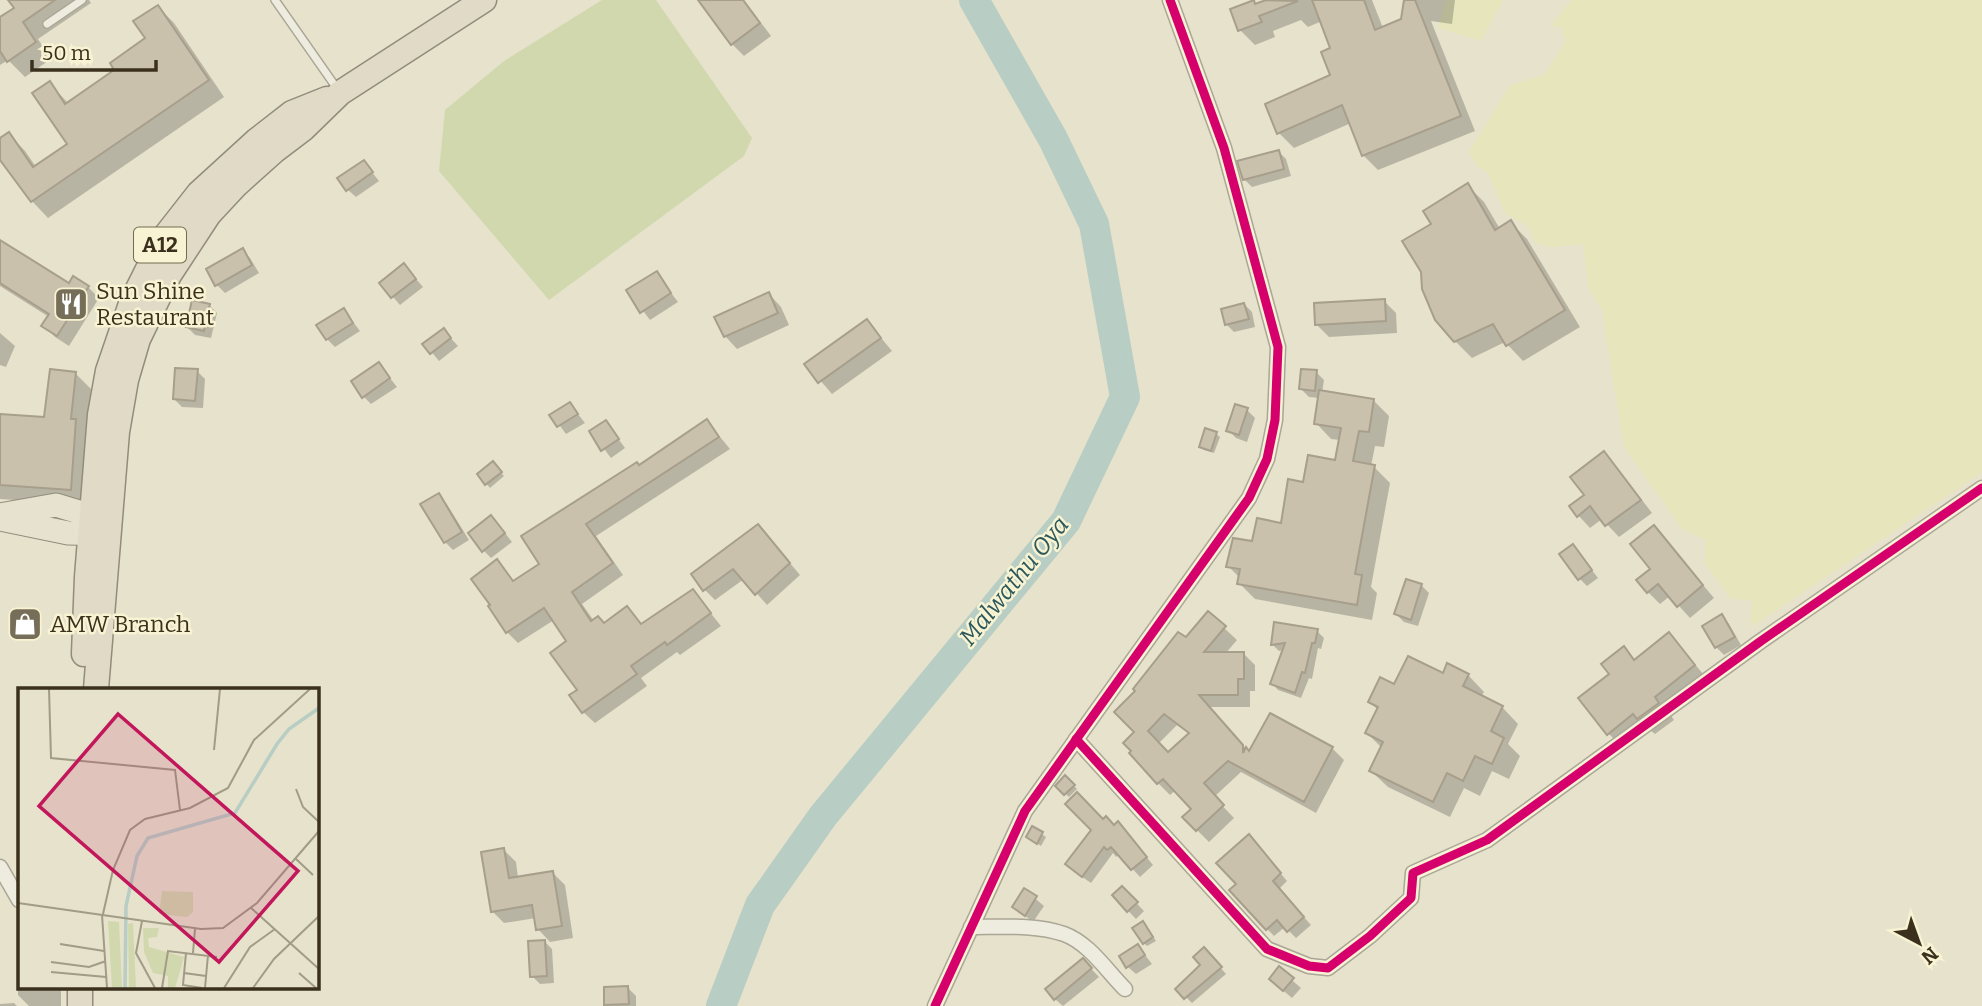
<svg xmlns="http://www.w3.org/2000/svg" width="1982" height="1006" font-family="Bitter,serif">
	<style>
		.farmland { fill: #e7e5bc }
		.green { fill: #d2d8ae }
		.shadow { fill: #0003; fill-rule: evenodd }
		.lines { fill: none; stroke-linecap: round; stroke-linejoin: round }
		.river { stroke: #b8cdc3; stroke-width: 30 }
		.building { fill: #cac1ad; stroke: #a79e8b; stroke-width: 2; fill-rule: evenodd }
		.service-casing { stroke: #aba796; stroke-width: 10 }
		.minor-casing { stroke: #aba796; stroke-width: 17 }
		.primary-casing { stroke: #918c7c; stroke-width: 25 }
		.trunk-casing { stroke: #918c7c; stroke-width: 27 }
		.service { stroke: #eeebdf; stroke-width: 7 }
		.minor { stroke: #eeebdf; stroke-width: 14 }
		.primary { stroke: #e6e2cf; stroke-width: 23 }
		.trunk { stroke: #e0dac6; stroke-width: 24 }
		.cycleway-casing { stroke: #f8f3d2; stroke-width: 13 }
		.cycleway { stroke: #d6006c; stroke-width: 9 }
		.labels { text-anchor: middle; stroke-width: 5; stroke-linejoin: round; paint-order: stroke }
		.shield { fill: #f8f3d2; stroke: #746a53; stroke-width: 2 }
		.shield-label { font-size: 21px; font-weight: bold; fill: #3b301d }
		.poi-label { font-size: 23px; fill: #3b301d; stroke: #f8f3d2; text-anchor: start }
		.water-label { font-size: 24px; font-style: italic; fill: #2b585c; stroke: #f8f3d2 }
		.inset-river { fill: none; stroke: #b8cdc3; stroke-width: 3.5 }
		.inset-road { fill: none; stroke: #a29b86; stroke-width: 2 }
		.view { fill: #c2185b; fill-opacity: 0.15; stroke: #c2185b; stroke-width: 3.5 }
		.inset-edge { fill: none; stroke: #3b301d; stroke-width: 3.5 }
	</style>
	<rect width="100%" height="100%" fill="#e6e2cc"/>
	<g class="farmland">
		<polygon points="1446,0 1503,0 1481,41 1438,28"/>
		<polygon points="1572,0 1982,0 1982,472 1753,626 1750,620 1752,601 1730,598 1705,563 1705,540 1682,529 1624,447 1602,311 1588,287 1583,244 1552,247 1535,243 1529,227 1506,214 1487,172 1477,166 1469,152 1509,86 1545,74 1566,41 1561,27 1550,26"/>
	</g>
	<polygon class="green" points="602,0 656,0 752,138 744,156 549,300 439,171 445,110 504,61"/>
	<g class="shadow">
		<polygon points="12,0 89,0 91,3 38,39 51,59 25,77 8,60 0,65 0,20 16,9"/>
		<polygon points="700,0 744,0 771,36 744,56 732,44"/>
		<polygon points="1270,0 1372,0 1383,28 1403,20 1405,0 1455,0 1452,24 1431,21 1475,131 1378,170 1363,155 1351,123 1294,148 1279,133 1332,76 1332,49 1322,21 1308,27 1301,20 1273,31 1275,37 1255,45 1240,30 1253,2 1257,5"/>
		<polygon points="158,7 174,23 224,97 48,218 32,201 0,157 0,140 9,134 25,151 36,167 69,144 50,84 69,104 117,70 148,39"/>
		<polygon points="1279,152 1286,159 1291,176 1252,187 1244,179"/>
		<polygon points="364,162 379,181 356,197 348,190"/>
		<polygon points="1468,186 1484,202 1500,229 1511,223 1527,239 1580,327 1523,361 1505,342 1472,358 1455,341 1433,225"/>
		<polygon points="0,244 69,285 88,287 99,298 69,346 55,337 44,326 49,317 0,286"/>
		<polygon points="242,250 250,258 259,273 225,293 217,285"/>
		<polygon points="404,265 423,287 400,305 381,283"/>
		<polygon points="656,273 678,302 650,320 628,291"/>
		<polygon points="769,294 781,307 789,325 737,349 725,336"/>
		<polygon points="1384,301 1396,313 1397,333 1329,337 1317,325"/>
		<polygon points="1244,304 1252,312 1255,327 1234,332 1226,324"/>
		<polygon points="209,305 217,313 211,338 195,335 187,327"/>
		<polygon points="344,310 360,331 335,347 327,339"/>
		<polygon points="867,321 892,351 832,394 806,364"/>
		<polygon points="443,330 458,346 439,361 425,344"/>
		<polygon points="0,333 15,346 6,367 0,365"/>
		<polygon points="379,364 397,387 371,404 363,396"/>
		<polygon points="197,371 205,379 203,408 182,407 174,399"/>
		<polygon points="1316,372 1324,380 1322,393 1373,400 1389,416 1384,447 1375,446 1371,466 1374,467 1390,483 1371,587 1377,593 1372,620 1255,599 1239,583 1240,578 1228,566 1254,543 1282,525 1304,484 1336,462 1340,440 1331,439 1316,423 1319,398 1309,397 1301,389"/>
		<polygon points="75,373 91,389 87,432 87,505 0,499 0,416 46,419"/>
		<polygon points="570,404 585,423 566,434 552,415"/>
		<polygon points="1247,410 1255,418 1247,442 1236,438 1228,430"/>
		<polygon points="707,421 730,449 596,536 623,575 582,604 594,621 604,625 627,608 643,625 693,591 721,626 680,655 677,652 641,678 647,686 595,723 583,712 568,641 554,620 518,643 507,632 497,562 515,582 541,564 640,467"/>
		<polygon points="606,422 625,448 611,458 591,432"/>
		<polygon points="1216,434 1220,437 1214,453 1204,450 1201,446"/>
		<polygon points="1604,454 1616,466 1652,513 1619,537 1602,519 1590,528 1578,515"/>
		<polygon points="493,464 504,476 490,488 479,475"/>
		<polygon points="438,495 446,503 469,540 453,550 445,542"/>
		<polygon points="499,525 512,542 491,558 483,550"/>
		<polygon points="1654,527 1714,598 1690,618 1670,596 1660,604 1648,592 1652,569"/>
		<polygon points="768,537 800,575 767,605 744,579 715,600 705,590"/>
		<polygon points="1573,546 1598,578 1587,586 1579,578"/>
		<polygon points="1421,585 1429,593 1418,626 1404,622 1396,614"/>
		<path d="M1208,613L1237,640L1225,654L1243,653L1255,665V691H1250V707H1208L1250,753L1332,748L1344,760L1316,813L1241,772L1214,797L1234,818L1209,842L1197,830L1193,809L1176,790L1170,795L1158,783L1136,732L1186,640ZM1177,725L1190,734L1168,754L1158,744Z"/>
		<polygon points="1721,616 1729,624 1741,645 1724,655 1716,647"/>
		<polygon points="1317,631 1324,638 1321,649 1318,648 1312,679 1309,678 1301,698 1278,690 1272,683 1284,650 1279,651 1273,645"/>
		<polygon points="1669,634 1710,682 1670,714 1674,720 1655,734 1650,730 1625,750 1609,734 1611,674 1623,648 1636,661"/>
		<polygon points="1444,675 1468,675 1484,692 1481,697 1502,707 1518,724 1508,744 1520,756 1509,779 1492,771 1480,796 1464,788 1450,817 1388,787 1371,771 1382,748 1367,733 1378,710 1370,702 1395,686"/>
		<polygon points="1065,777 1077,789 1069,797 1057,786"/>
		<polygon points="1103,821 1126,832 1153,865 1140,877 1119,854 1116,857 1113,853 1091,883 1075,872"/>
		<polygon points="1033,828 1046,837 1041,846 1032,840"/>
		<polygon points="1256,844 1287,881 1279,889 1311,925 1296,938 1285,927 1274,936 1231,891 1238,884"/>
		<polygon points="504,850 516,862 518,878 552,872 565,885 573,938 550,942 538,929 536,918 504,923 492,911"/>
		<polygon points="1122,888 1144,911 1136,919 1114,896"/>
		<polygon points="1025,890 1044,906 1033,922 1014,907"/>
		<polygon points="1146,926 1156,941 1147,946 1144,943"/>
		<polygon points="544,941 552,949 554,983 540,984 532,976"/>
		<polygon points="18,945 19,987 61,987 61,1006 29,1006 18,995"/>
		<polygon points="1138,946 1152,964 1136,974 1128,967"/>
		<polygon points="1204,949 1226,974 1192,1003 1178,989 1203,965"/>
		<polygon points="1083,960 1099,977 1063,1006 1055,999"/>
		<polygon points="1279,969 1301,988 1292,998 1279,987"/>
		<polygon points="628,988 636,996 636,1006 608,1006 606,1004"/>
		<polygon points="14,1003 17,1006 0,1006 0,1004"/>
	</g>
	<g class="lines">
		<polyline class="river" points="721,1006 760,905 823,816 1066,521 1125,397 1094,224 1053,139 974,0"/>
	</g>
	<g class="building">
		<polygon points="8,0 55,0 23,22 36,42 7,62 0,51 0,17 14,8"/>
		<polygon points="698,0 743,0 760,23 731,45"/>
		<polygon points="1254,0 1255,4 1266,0 1298,1 1259,16 1262,22 1238,31 1230,9"/>
		<polygon points="1312,0 1364,0 1375,30 1401,19 1404,0 1415,0 1461,116 1362,156 1342,105 1277,134 1265,104 1330,75 1321,52 1330,48"/>
		<polygon points="158,5 209,80 31,202 0,160 0,138 9,132 33,167 67,144 32,93 50,81 65,104 114,70 110,63 145,38 133,21"/>
		<polygon points="1279,150 1284,169 1243,180 1237,161"/>
		<polygon points="364,160 373,172 346,191 337,178"/>
		<polygon points="1468,183 1495,230 1511,220 1565,310 1506,346 1493,324 1454,342 1435,320 1422,289 1421,272 1402,241 1431,224 1423,211"/>
		<polygon points="0,240 69,283 73,276 89,286 57,336 41,326 49,314 0,283"/>
		<polygon points="243,248 252,265 215,286 206,269"/>
		<polygon points="404,263 416,279 391,298 379,283"/>
		<polygon points="657,271 671,293 640,313 626,290"/>
		<polygon points="769,292 778,313 724,337 714,317"/>
		<polygon points="1385,299 1386,321 1315,325 1314,303"/>
		<polygon points="192,300 210,304 204,331 186,327"/>
		<polygon points="1244,303 1249,319 1225,325 1221,309"/>
		<polygon points="344,308 353,323 326,340 316,325"/>
		<polygon points="867,319 881,338 818,383 804,364"/>
		<polygon points="444,328 451,338 430,354 422,344"/>
		<polygon points="379,362 390,378 362,398 351,381"/>
		<polygon points="175,368 198,369 195,401 173,399"/>
		<polygon points="50,369 76,372 71,419 76,419 71,490 0,485 0,414 44,417"/>
		<polygon points="1301,369 1317,370 1315,391 1299,389"/>
		<polygon points="1319,390 1374,399 1369,432 1359,431 1353,461 1375,465 1355,574 1362,575 1357,605 1237,584 1240,569 1226,567 1233,538 1252,541 1257,518 1281,523 1288,479 1303,482 1308,455 1335,460 1341,428 1314,424"/>
		<polygon points="570,402 578,414 557,427 549,415"/>
		<polygon points="1235,404 1248,408 1239,435 1226,431"/>
		<polygon points="707,419 719,437 586,524 613,563 572,592 591,621 598,616 604,623 627,606 641,624 693,589 711,613 667,645 665,642 631,666 637,674 582,713 569,695 577,690 550,653 566,641 544,608 506,633 488,606 490,605 471,579 497,559 513,581 539,564 521,536 637,462 639,465"/>
		<polygon points="606,420 619,439 601,451 589,431"/>
		<polygon points="1205,428 1217,432 1211,451 1199,447"/>
		<polygon points="1604,451 1641,500 1605,526 1590,506 1577,517 1569,506 1584,495 1570,477"/>
		<polygon points="493,461 502,472 485,485 477,474"/>
		<polygon points="439,493 462,532 444,543 420,504"/>
		<polygon points="491,515 505,533 482,552 468,533"/>
		<polygon points="758,524 790,563 755,595 733,569 703,591 691,574"/>
		<polygon points="1654,525 1703,585 1677,607 1658,584 1647,593 1636,580 1650,569 1630,544"/>
		<polygon points="1573,544 1592,570 1578,580 1559,554"/>
		<polygon points="1406,579 1422,584 1411,620 1394,614"/>
		<path d="M1208,611L1226,626L1204,652H1244V679H1238V695H1199L1243,745V753L1246,747L1249,751L1270,713L1333,747L1304,802L1228,761L1204,783L1224,805L1196,831L1182,817L1191,809L1163,779L1157,784L1129,753L1131,751L1123,743L1134,732L1114,712L1135,691L1133,689L1178,632L1186,637ZM1164,714L1189,733L1168,752L1148,731Z"/>
		<polygon points="1722,614 1735,637 1715,648 1702,626"/>
		<polygon points="1274,622 1318,629 1315,643 1312,643 1305,673 1302,672 1295,693 1270,684 1285,643 1271,645"/>
		<polygon points="1669,632 1695,665 1655,697 1659,703 1637,719 1633,714 1607,735 1578,698 1609,674 1601,664 1624,646 1634,660"/>
		<polygon points="1408,656 1443,673 1447,663 1469,674 1463,686 1503,706 1491,731 1504,738 1492,764 1475,756 1463,781 1447,773 1433,802 1369,771 1383,742 1365,733 1378,707 1368,702 1380,677 1394,684"/>
		<polygon points="1065,775 1075,785 1064,795 1055,786"/>
		<polygon points="1077,792 1103,819 1106,816 1114,825 1118,821 1147,857 1131,870 1111,847 1107,850 1104,847 1082,877 1065,864 1091,830 1065,804"/>
		<polygon points="1032,826 1043,832 1037,844 1026,837"/>
		<polygon points="1249,834 1281,873 1273,881 1304,917 1287,932 1277,920 1266,930 1229,890 1236,884 1216,863"/>
		<polygon points="504,848 509,878 553,871 562,926 536,930 532,905 491,912 481,852"/>
		<polygon points="1122,886 1138,902 1127,912 1112,895"/>
		<polygon points="1024,888 1037,896 1025,916 1012,907"/>
		<polygon points="1143,921 1153,937 1143,944 1132,928"/>
		<polygon points="545,940 547,976 530,977 528,941"/>
		<polygon points="1138,944 1145,955 1126,968 1119,956"/>
		<polygon points="1204,947 1222,967 1184,999 1175,989 1200,965 1193,957"/>
		<polygon points="1083,958 1092,968 1054,1000 1045,989"/>
		<polygon points="1279,966 1294,978 1283,991 1269,979"/>
		<polygon points="628,986 629,1004 604,1005 604,987"/>
	</g>
	<g class="lines">
		<g class="service-casing">
			<g id="service">
				<polyline points="275,0 338,90"/>
				<polyline points="47,24 82,0"/>
			</g>
		</g>
		<g class="minor-casing">
			<g id="minor">
				<polyline points="1076,739 1267,949 1309,966 1328,968 1370,936 1411,898 1413,873 1487,840 1761,641 1982,488"/>
				<polyline points="0,867 19,900"/>
				<path d="M971,927C1000,927 1036,924 1064,934C1089,943 1107,971 1125,989"/>
				<polyline points="935,1006 1025,811 1249,498 1267,459 1275,420 1278,347 1224,148 1170,0"/>
			</g>
		</g>
		<g class="primary-casing">
			<g id="primary">
				<polyline points="0,515 56,505 92,516 110,518"/>
				<polyline points="0,519 68,533 107,534"/>
			</g>
		</g>
		<g class="trunk-casing">
			<g id="trunk">
				<polyline points="84,654 87,577 100,415 108,371 132,301 163,239 199,193 256,141 292,113 327,99"/>
				<polyline points="96,689 117,432 126,380 138,339 169,275 209,214 235,186 274,151 303,129 340,93 484,0"/>
				<polyline points="80,987 80,1006"/>
			</g>
		</g>
		<use href="#service" class="service"/>
		<use href="#minor" class="minor"/>
		<use href="#primary" class="primary"/>
		<use href="#trunk" class="trunk"/>
		<g class="cycleway-casing">
			<g id="cycleway">
				<polyline points="1076,739 1267,949 1309,966 1328,968 1370,936 1411,898 1413,873 1487,840 1761,641 1982,488"/>
				<polyline points="935,1006 1025,811 1249,498 1267,459 1275,420 1278,347 1224,148 1170,0"/>
			</g>
		</g>
		<use href="#cycleway" class="cycleway"/>
	</g>
	<defs>
		<g id="restaurant-square" transform="scale(1.75)"><rect x="-9" y="-9" width="18" height="18" rx="4" fill="#776e5a" stroke="#f8f3d2"/><path d="M-5-6h1v4h1v-4h1v4h1v-4h1v5L-1.5 .5V6h-2V.5L-5-1ZM5-6V6H3V1.5H1.5Q1.5-4 5-6Z" fill="#fff"/></g>
		<g id="shop-square" transform="scale(1.75)"><rect x="-9" y="-9" width="18" height="18" rx="4" fill="#776e5a" stroke="#f8f3d2"/><path d="M-5-2.5h2.3a2.7 3.5 0 0 1 5.4 0H5L5.5 6h-11ZM-1.5-2.5h3a1.5 2.3 0 0 0-3 0Z" fill="#fff"/></g>
	</defs>
	<g fill-rule="evenodd">
		<use href="#restaurant-square" x="71" y="304"/>
		<use href="#shop-square" x="25" y="624"/>
	</g>
	<g class="labels">
		<rect class="shield" x="134" y="227.5" width="52" height="35" rx="5"/>
		<g class="shield-label">
			<text x="160" y="252">A12</text>
		</g>
		<g class="poi-label">
			<text x="96" y="299">Sun Shine<tspan x="96" dy="26">Restaurant</tspan></text>
			<text x="50" y="632">AMW Branch</text>
		</g>
		<g class="water-label">
			<text transform="translate(1014 581) rotate(-51)" y="8">Malwathu Oya</text>
		</g>
	</g>
	<g transform="translate(18 688)">
		<rect width="301" height="301" fill="#e6e2cc"/>
		<path d="M144,203L175,204V224L169,229L141,226ZM90,233L101,234L104,300H94ZM115,235L118,300H111L110,236ZM125,240H141L139,249L130,250L131,259L166,269L157,300H150V288L135,285L126,264Z" fill="#d2d8ae"/>
		<path class="inset-river" d="M107,300L108,218L119,168L130,150L217,125L259,56L271,41L301,20"/>
		<path class="inset-road" d="M31,1L33,70L157,82L162,122M196,62L202,1M278,101L285,119L301,134M278,171L295,187M0,215L183,241L205,240L239,215L301,143M232,219L301,281M85,226L95,182L112,142L127,131L172,120L210,100L236,52L292,1M84,227L89,300M124,233L118,265L137,300M42,256L86,263M168,265L165,297L184,300M175,265L177,241M33,274L71,279L88,273M33,284L88,289M166,285L188,288M281,285L298,300M144,300L150,263L199,269M187,300L190,267M206,300L232,259L257,241M235,300L256,271L301,228"/>
		<path class="view" d="M100,26L280,183L201,274L21,118Z"/>
		<rect width="301" height="301" class="inset-edge"/>
	</g>
	<g transform="translate(1919 943) rotate(139)" stroke="#f8f3d2" stroke-width="5" paint-order="stroke">
	<path d="M0-5L12 26L0 18L-12 26Z" fill="#3b301d"/>
	<text y="-10" font-size="19" font-weight="bold" text-anchor="middle" fill="#3b301d">N</text>
	</g>
	<path d="M32 60v10h124v-10" fill="none" stroke="#3b301d" stroke-width="3.5"/>
	<text x="42" y="60" font-size="21" fill="#3b301d" stroke="#f8f3d2" stroke-width="5" paint-order="stroke">50 m</text>
</svg>
